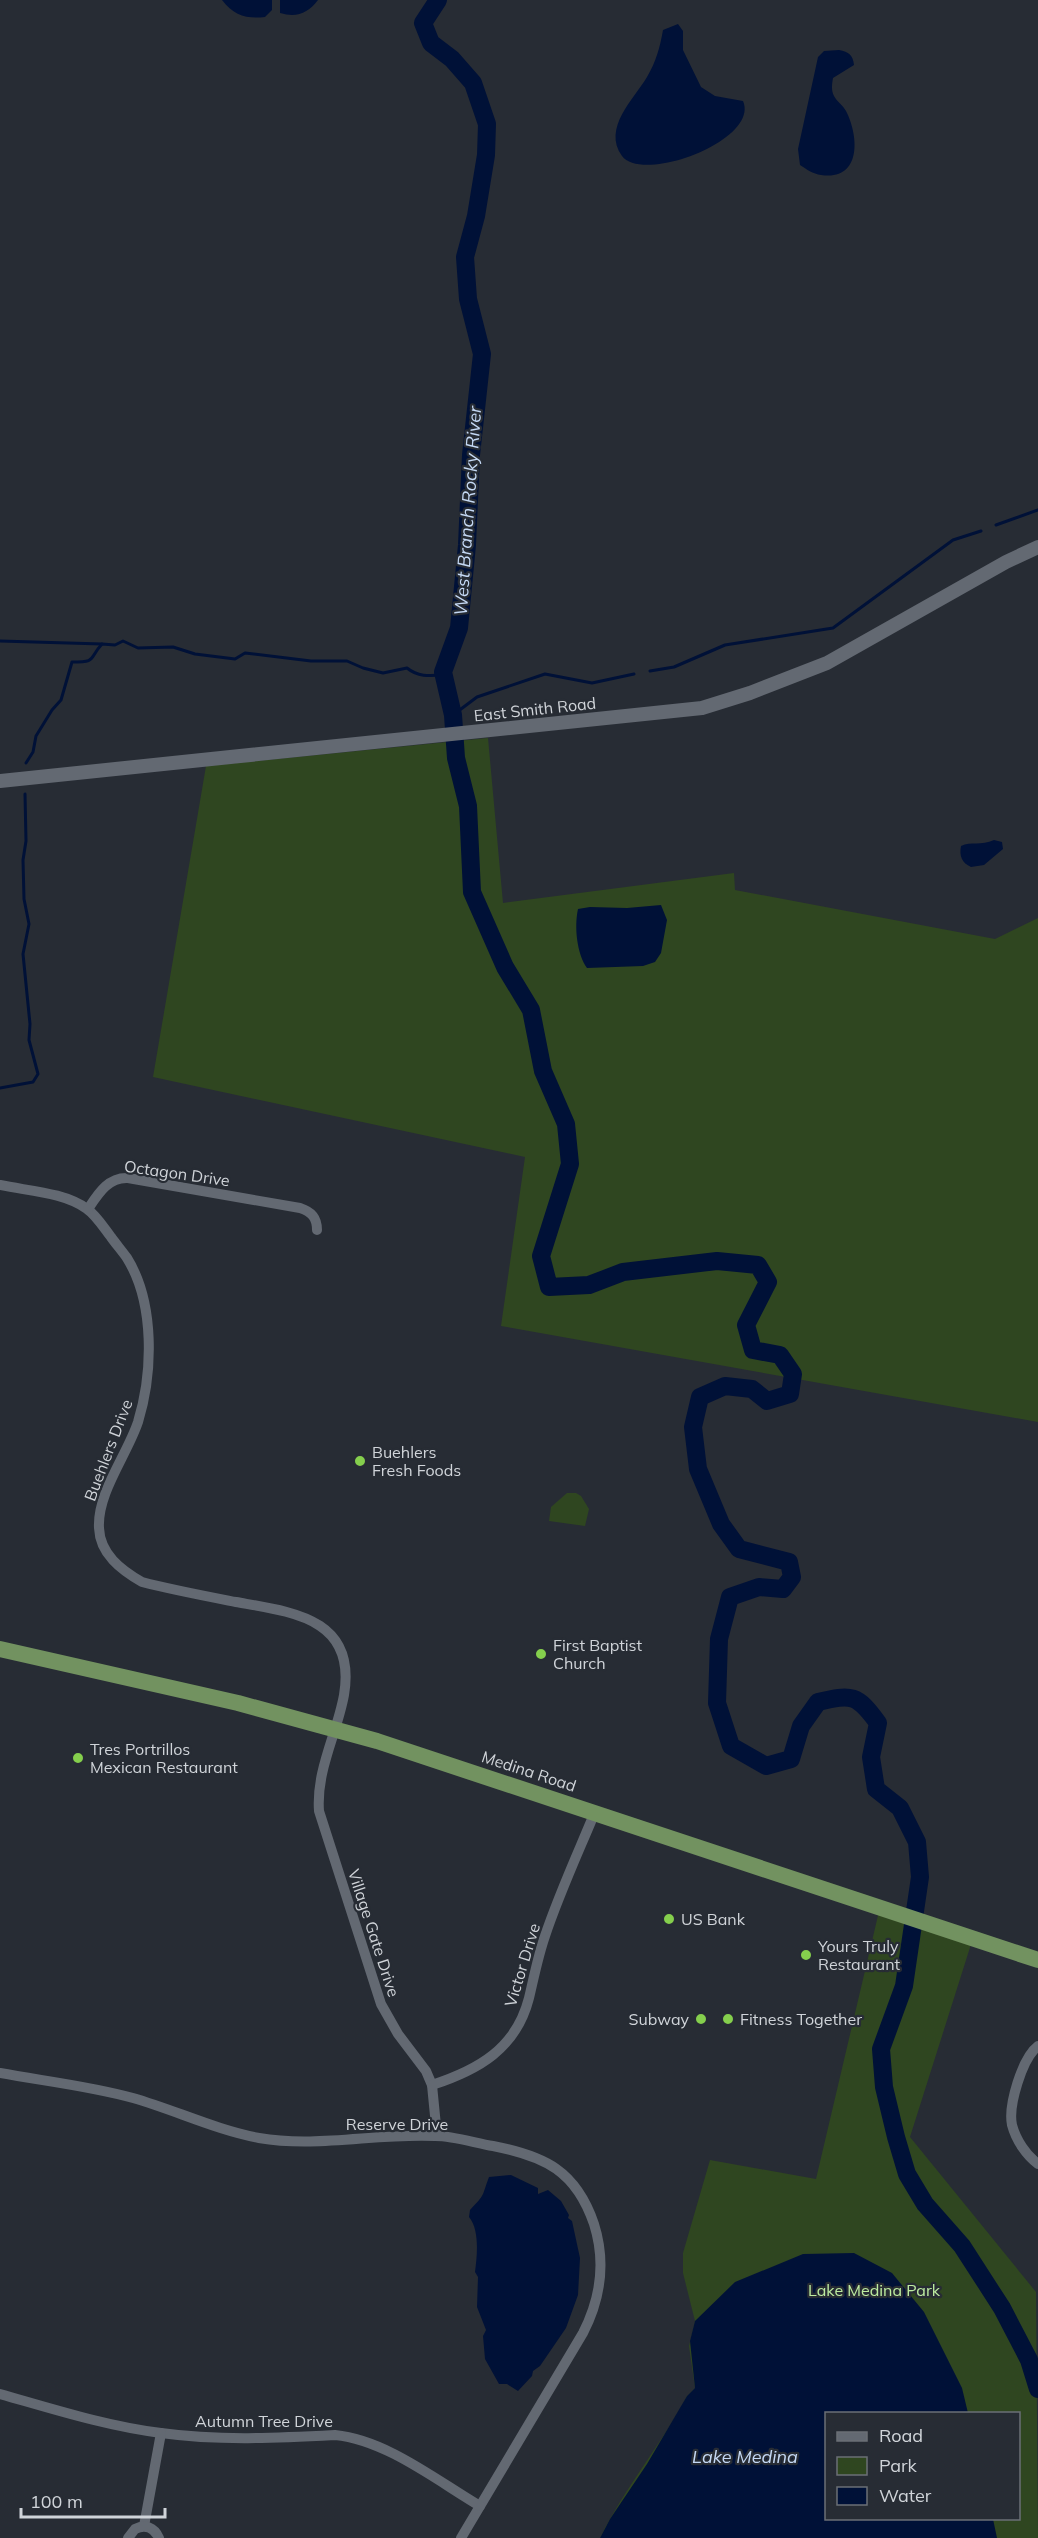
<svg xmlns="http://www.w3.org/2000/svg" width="1038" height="2538" font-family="Mulish,sans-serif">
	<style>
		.green { fill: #2f4620; fill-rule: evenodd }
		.water { fill: #001137 }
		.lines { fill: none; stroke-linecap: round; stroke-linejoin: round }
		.stream { stroke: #001137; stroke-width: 3 }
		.river { stroke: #001137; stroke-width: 18 }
		.minor { stroke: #636972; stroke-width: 10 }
		.tertiary { stroke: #636972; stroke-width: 14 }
		.trunk { stroke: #729260; stroke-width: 16 }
		.poi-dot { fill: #85cf4d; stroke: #272c34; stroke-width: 2 }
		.labels { text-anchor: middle; stroke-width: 4.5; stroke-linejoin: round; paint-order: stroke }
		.street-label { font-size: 16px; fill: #d0d4d9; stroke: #272c34 }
		.poi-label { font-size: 16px; fill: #d0d4d9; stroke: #272c34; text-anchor: start }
		.park-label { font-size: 16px; fill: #bdeca0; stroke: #272c34 }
		.water-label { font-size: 18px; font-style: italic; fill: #c5d9f5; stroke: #272c34 }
	</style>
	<rect width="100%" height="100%" fill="#272c34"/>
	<g class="green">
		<polygon points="488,738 503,903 734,873 735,890 995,939 1038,918 1038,1422 501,1326 525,1157 153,1077 206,766"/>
		<polygon points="567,1493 576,1493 581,1496 589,1509 585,1526 549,1521 551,1507"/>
		<path d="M880,1907L973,1938L910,2137L1036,2292L1038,2538H600C624,2489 661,2445 687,2396L695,2388L689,2346L695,2321L683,2273V2253L710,2160L816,2179ZM826,2414H1018V2518H826Z"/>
	</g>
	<g class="water">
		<path d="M222,0H272V10L265,17C247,19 234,16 222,0Z"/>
		<path d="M280,0H318C308,13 297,18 280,13Z"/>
		<path d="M678,24L683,31V50L701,87L715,96L743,101C760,140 643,184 622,156C602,128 634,99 647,77C656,62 660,47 663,30Z"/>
		<path d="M839,50C849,52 853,55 854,65L833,78C832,84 831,90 834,96C837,102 843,105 846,111C859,136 862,181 821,175C813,174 806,169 800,165L798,149L818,57L824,51Z"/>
		<path d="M994,840L1002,842L1003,849L984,865L971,867C962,863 959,856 961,846C971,841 981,846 994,840Z"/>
		<path d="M661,905L667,920L661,953L655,962L643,966L587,968C577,954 574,927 578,909L590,907L627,908Z"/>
		<path d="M511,2175L538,2188V2194L548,2190L561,2201L569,2215L568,2218L572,2221L580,2258L578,2295L566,2328L540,2366L533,2371L532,2376L518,2391L507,2384H499L485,2359L483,2336L486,2330L477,2307L478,2277L475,2272C477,2257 480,2230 469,2217L470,2210C486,2193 481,2198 489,2177Z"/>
		<polygon points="854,2253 892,2273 924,2312 962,2388 968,2413 826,2414 826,2518 993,2519 997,2538 600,2538 610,2519 647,2464 687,2396 695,2388 690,2341 695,2321 735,2282 803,2254"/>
	</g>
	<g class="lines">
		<g class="stream">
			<polyline points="996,525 1038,510"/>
			<polyline points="0,641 102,644"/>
			<polyline points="650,671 674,667 725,645 833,628 953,540 981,531"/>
			<polyline points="453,715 477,697 545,674 592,683 634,674"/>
			<path d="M26,763L33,752L36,736L52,710L61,700L72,662C98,662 88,659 102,644L115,645L123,641L138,648L173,647L195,654L235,659L245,653L311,661H347L363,668L383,673L407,668C418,677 429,676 444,675"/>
			<polyline points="0,1088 33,1082 38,1074 29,1040 30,1024 23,954 29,924 24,899 23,860 26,841 25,794"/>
		</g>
		<path class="river" d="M438,0L423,23L431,43L452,59L473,83L487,124L486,155L476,216L465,257L468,299L482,354L471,455L467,545L459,628L443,672L453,715L456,758L468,806L472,892L505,967L531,1010L543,1071L566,1124L570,1164L541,1256L549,1287L589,1285L623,1272L717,1261L758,1265L768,1282L746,1325L753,1350L780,1355L793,1374L790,1394L767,1401L752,1389L725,1386L700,1397L693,1427L698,1469L721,1524L739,1549L789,1562L792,1577L783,1589L759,1587L730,1597L719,1639L717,1703L731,1746L766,1766L791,1759L801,1726L818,1702C852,1694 857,1694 878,1723L871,1757L876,1789L900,1808L917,1842L920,1877L904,1986L881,2049L884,2087L896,2137L907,2174L925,2204L962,2246L1002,2308L1029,2360L1038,2389"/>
		<g class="minor">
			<path d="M0,1185C27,1191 64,1192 87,1209C96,1215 104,1228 111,1237C116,1244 122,1251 127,1258C155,1303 153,1373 138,1422C127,1455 97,1493 99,1528C100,1554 121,1570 142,1582C173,1590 205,1596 236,1602C292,1612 357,1618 344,1695C337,1734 316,1770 319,1811L381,2004L398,2034L426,2071L432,2085L437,2136"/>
			<path d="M88,1209C98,1194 108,1177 128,1178L300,1208C312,1212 317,1218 317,1230"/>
			<path d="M1038,2046C1022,2058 1008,2106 1012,2125C1016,2140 1026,2155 1038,2164"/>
			<path d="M0,2073C44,2081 90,2086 133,2098C175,2110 216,2130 259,2138C317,2148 377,2133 435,2136C454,2136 475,2143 493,2146C545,2156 576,2171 594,2224C606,2262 601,2298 583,2333L461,2538"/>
			<path d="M432,2085C478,2070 516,2049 529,1998C534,1977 538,1956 545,1936C559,1894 578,1853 595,1812"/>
			<path d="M0,2394C53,2409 106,2426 161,2433C219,2441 277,2438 335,2435C386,2440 436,2480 480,2506"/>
			<polyline points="144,2526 161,2433"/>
			<path d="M128,2538L135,2529C145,2524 154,2527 159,2538"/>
		</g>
		<polyline class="tertiary" points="0,781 702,708 750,693 827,663 1006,562 1038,547"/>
		<polyline class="trunk" points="0,1649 238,1703 377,1741 1038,1960"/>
	</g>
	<g class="poi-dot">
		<circle cx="360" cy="1461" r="6"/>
		<circle cx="541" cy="1654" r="6"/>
		<circle cx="78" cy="1758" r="6"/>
		<circle cx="669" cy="1919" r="6"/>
		<circle cx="806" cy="1955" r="6"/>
		<circle cx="701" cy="2019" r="6"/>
		<circle cx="728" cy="2019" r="6"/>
	</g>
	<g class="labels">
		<g class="street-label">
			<text transform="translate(535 709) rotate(-6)" y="6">East Smith Road</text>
			<text transform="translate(177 1173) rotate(8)" y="6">Octagon Drive</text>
			<text transform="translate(108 1450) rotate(-69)" y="6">Buehlers Drive</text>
			<text transform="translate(529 1771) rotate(18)" y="6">Medina Road</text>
			<text transform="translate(374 1933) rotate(72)" y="6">Village Gate Drive</text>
			<text transform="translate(522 1965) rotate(-73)" y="6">Victor Drive</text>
			<text x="397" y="2130">Reserve Drive</text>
			<text x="264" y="2427">Autumn Tree Drive</text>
		</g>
		<g class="poi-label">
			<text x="372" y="1458">Buehlers<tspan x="372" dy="18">Fresh Foods</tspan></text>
			<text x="553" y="1651">First Baptist<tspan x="553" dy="18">Church</tspan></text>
			<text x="90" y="1755">Tres Portrillos<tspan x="90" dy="18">Mexican Restaurant</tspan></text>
			<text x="681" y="1925">US Bank</text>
			<text x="818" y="1952">Yours Truly<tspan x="818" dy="18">Restaurant</tspan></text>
			<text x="689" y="2025" text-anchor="end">Subway</text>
			<text x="740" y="2025">Fitness Together</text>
		</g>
		<g class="park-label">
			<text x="874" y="2296">Lake Medina Park</text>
		</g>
		<g class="water-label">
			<text transform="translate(468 511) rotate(-86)" y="6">West Branch Rocky River</text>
			<text x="745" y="2463">Lake Medina</text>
		</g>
	</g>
	<rect x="825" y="2412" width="195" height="108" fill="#272c34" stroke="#6b6f76" stroke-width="1.5"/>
	<rect x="837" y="2432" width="30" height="9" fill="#636972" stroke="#6b6f76" stroke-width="1.5"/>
	<text x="879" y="2442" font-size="18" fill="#d0d4d9">Road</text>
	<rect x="837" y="2457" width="30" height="18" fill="#2f4620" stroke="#6b6f76" stroke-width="1.5"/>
	<text x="879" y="2472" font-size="18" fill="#d0d4d9">Park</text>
	<rect x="837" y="2487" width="30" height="18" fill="#001137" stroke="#6b6f76" stroke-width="1.5"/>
	<text x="879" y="2502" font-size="18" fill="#d0d4d9">Water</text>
	<path d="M21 2508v9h144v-9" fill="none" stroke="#d0d4d9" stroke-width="3"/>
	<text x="30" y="2508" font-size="18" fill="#d0d4d9" stroke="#272c34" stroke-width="4.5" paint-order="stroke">100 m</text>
</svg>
